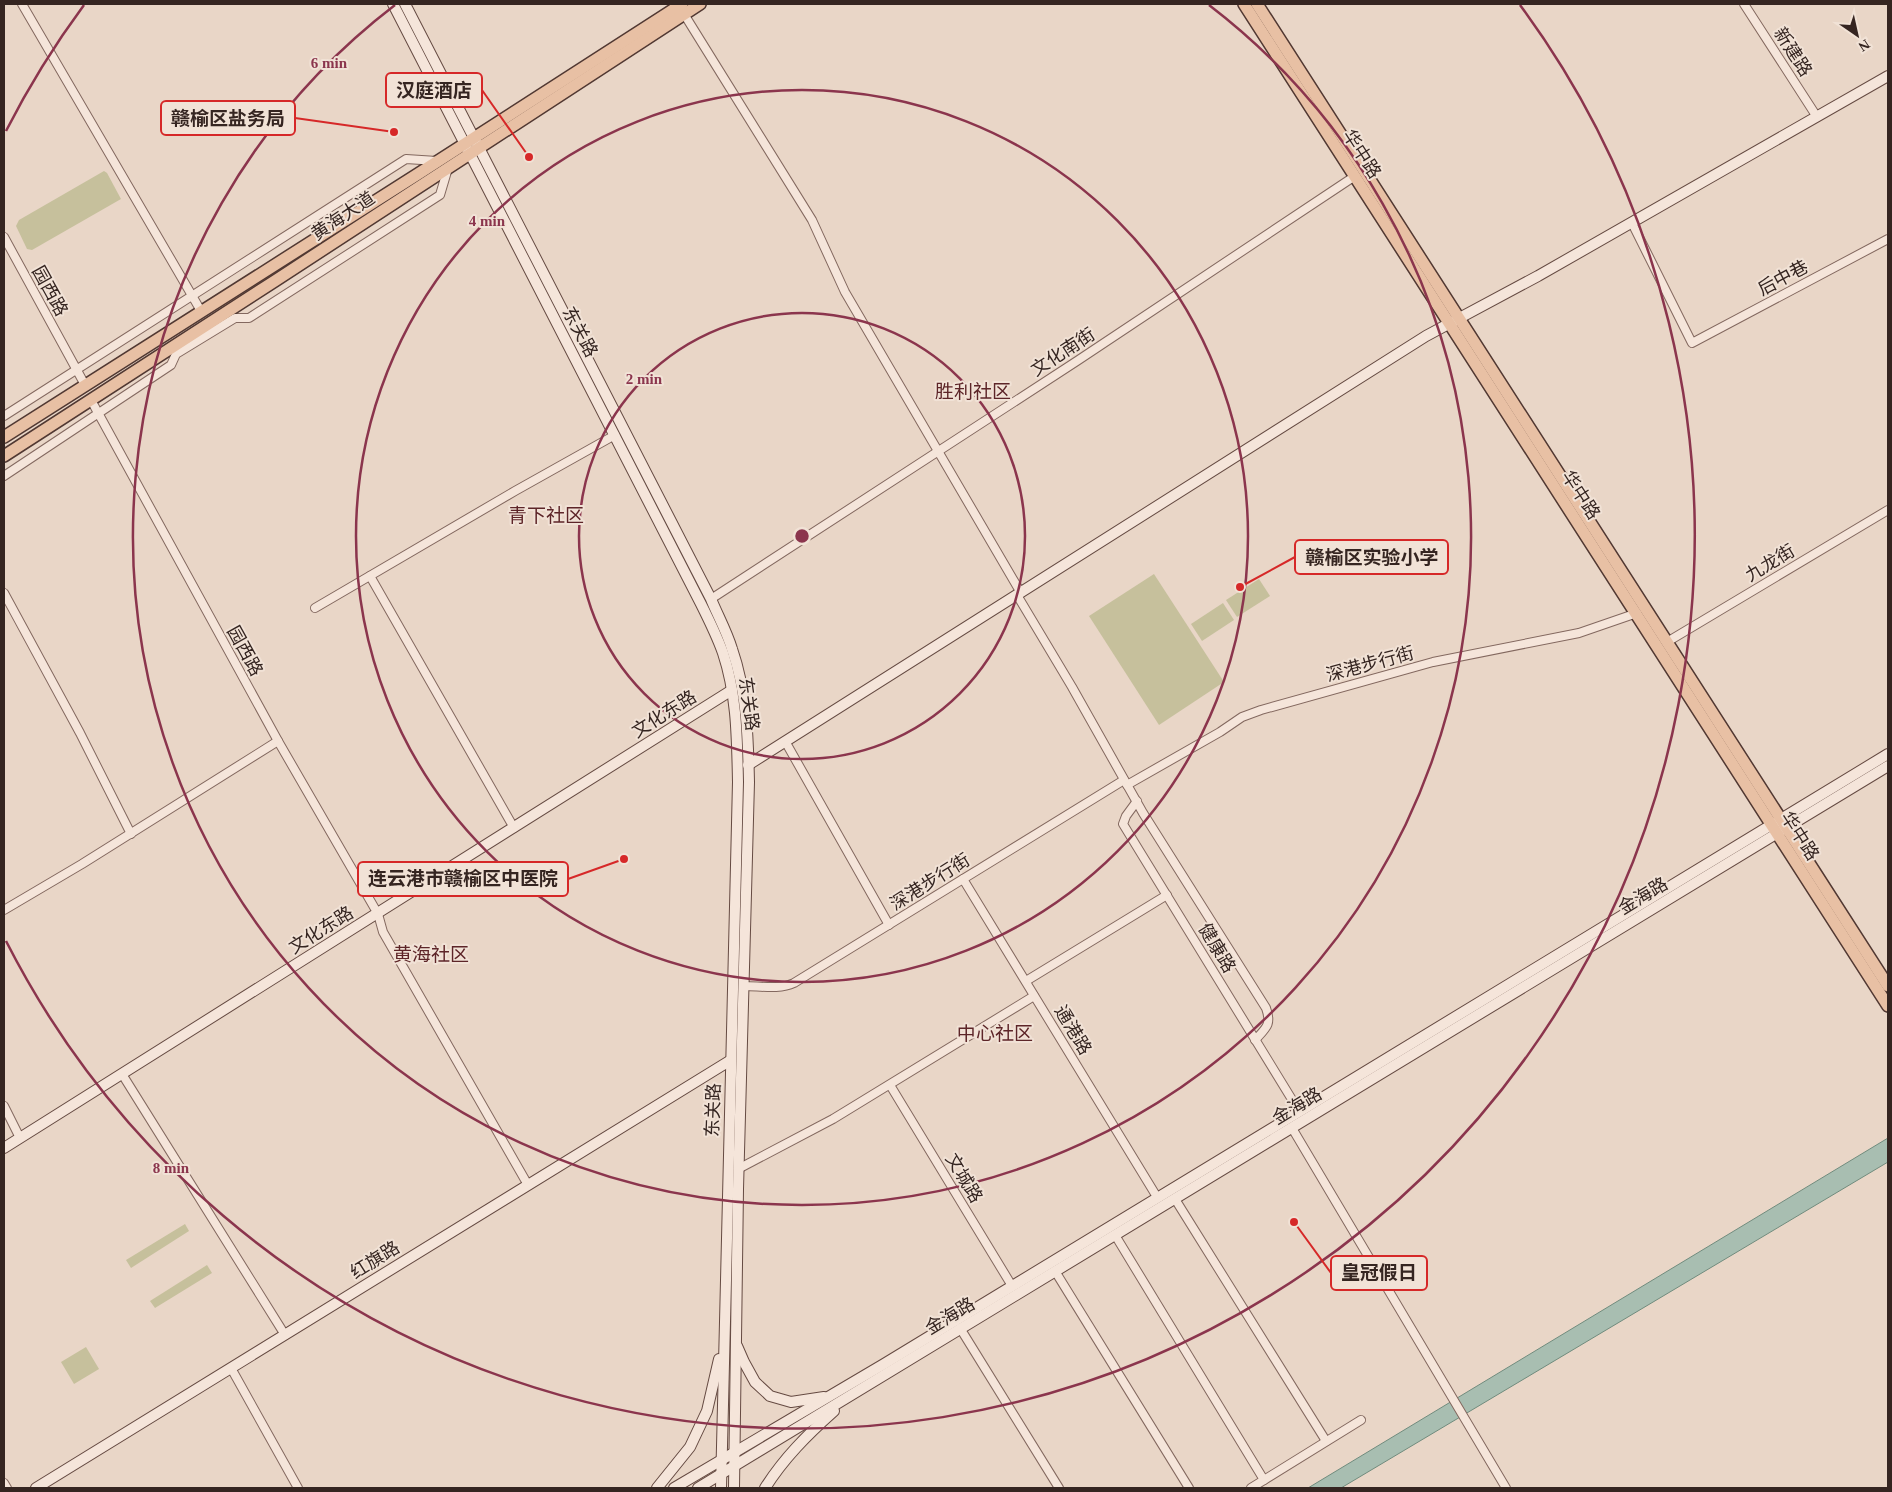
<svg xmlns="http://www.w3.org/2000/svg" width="1892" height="1492" font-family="'Times New Roman','Noto Sans SC',serif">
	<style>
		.green { fill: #c6c09c }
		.water { fill: #a8beb1; stroke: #708b7d }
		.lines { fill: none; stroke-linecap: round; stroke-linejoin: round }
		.street-casing { stroke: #83685f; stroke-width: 10 }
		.secondary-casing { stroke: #654a42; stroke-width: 12 }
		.primary-casing { stroke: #513832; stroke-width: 14 }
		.street { stroke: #f5e5da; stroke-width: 8 }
		.secondary { stroke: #f5e5da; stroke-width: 10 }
		.primary { stroke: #e8c0a4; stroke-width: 11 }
		.ring { fill: none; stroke: #8b354d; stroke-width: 2.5 }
		.labels { text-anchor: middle; stroke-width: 4; stroke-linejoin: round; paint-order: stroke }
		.street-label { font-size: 18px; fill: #352521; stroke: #f1e2d6 }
		.neighbourhood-label { font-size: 19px; fill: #5d2528; stroke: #f1e2d6 }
		.centre { fill: #8b354d; stroke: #f1e2d6; stroke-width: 2.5 }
		.ring-label { font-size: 15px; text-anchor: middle; font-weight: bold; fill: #8b354d; stroke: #f1e2d6; stroke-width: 4; stroke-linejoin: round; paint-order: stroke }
		.leader { fill: none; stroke: #d62828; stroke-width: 2 }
		.callout-dot { fill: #d62828; stroke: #f1e2d6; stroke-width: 2 }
		.callout { fill: #f1e2d6; stroke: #d62828; stroke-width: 2 }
		.callout-label { font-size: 19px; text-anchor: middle; font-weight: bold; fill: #352521 }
	</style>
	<rect width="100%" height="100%" fill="#e9d6c7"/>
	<g class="green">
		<polygon points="104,171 107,173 121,199 32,250 27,249 16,226 19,220"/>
		<polygon points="1154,574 1224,682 1159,725 1089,616"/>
		<polygon points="1259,579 1270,596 1237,617 1226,600"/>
		<polygon points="1223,603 1234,620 1202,641 1191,624"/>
		<polygon points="185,1224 189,1231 131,1268 126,1260"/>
		<polygon points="207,1265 212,1273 155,1308 150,1301"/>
		<polygon points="86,1347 99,1369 74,1384 61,1362"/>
	</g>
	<polygon class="water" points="1888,1138 1888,1162 1341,1488 1308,1488"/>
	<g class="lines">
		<g class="street-casing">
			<g id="street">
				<polyline points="22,4 201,311"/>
				<polyline points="1744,4 1817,117"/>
				<polyline points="684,14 812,220 845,292 1021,593"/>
				<polyline points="1632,223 1692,343 1888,239"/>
				<polyline points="4,237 85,385"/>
				<polyline points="91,400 278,741 378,914 383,932 528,1185"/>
				<polyline points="4,416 406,159 437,161"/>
				<polyline points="4,476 171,365 176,354 235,318 249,318 440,195 448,168"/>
				<polyline points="370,576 514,828"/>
				<polyline points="4,593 80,733 131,834"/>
				<path d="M1017,595L1072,687L1143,813L1266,1008C1272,1025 1266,1028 1255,1040"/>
				<polyline points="711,599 1077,361 1355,176"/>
				<polyline points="315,608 515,491 615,435"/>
				<polyline points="1667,642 1888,510"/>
				<polyline points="785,741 889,925"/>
				<polyline points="1127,785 1220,732 1242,717 1261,710 1433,662 1579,633 1637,613"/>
				<polyline points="1137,801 1126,816 1123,824 1299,1111"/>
				<polyline points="963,879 1157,1197"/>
				<polyline points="4,910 82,864 278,741"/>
				<polyline points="1026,981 1167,895"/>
				<path d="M744,986C760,986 779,990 794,983L1124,780"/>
				<polyline points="122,1074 285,1335"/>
				<polyline points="890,1085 1012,1286"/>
				<polyline points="4,1106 20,1138"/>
				<polyline points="1292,1128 1506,1488"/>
				<polyline points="738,1169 833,1119 1034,996"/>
				<polyline points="1175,1199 1326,1441"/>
				<polyline points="1115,1235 1264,1480"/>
				<polyline points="1055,1271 1189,1488"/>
				<polyline points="960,1328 1059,1488"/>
				<polyline points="231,1368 298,1488"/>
				<polyline points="4,1483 7,1488"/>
				<polyline points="1251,1488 1361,1420"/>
			</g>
		</g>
		<g class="secondary-casing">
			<g id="secondary">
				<path d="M393,4L701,604C709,620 717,636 723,653C737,695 737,738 738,782L721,1488"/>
				<path d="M405,4L711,599C718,616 727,632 732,649C747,692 748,737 749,782L738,1189L734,1488"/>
				<polyline points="748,765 1426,336 1538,276 1888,76"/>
				<polyline points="4,1148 732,690"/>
				<polyline points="737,1346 744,1362 755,1382 770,1396 791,1402 824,1397"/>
				<polyline points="36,1488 731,1060"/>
				<polyline points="657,1488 690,1447 707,1411 719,1359"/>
				<polyline points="674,1488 884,1364 1888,754"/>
				<polyline points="698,1488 1888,766"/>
				<path d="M765,1488C784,1458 807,1435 834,1411"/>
			</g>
		</g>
		<g class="primary-casing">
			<g id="primary">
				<polyline points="1244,4 1888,1006"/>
				<polyline points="1257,4 1888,986"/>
				<polyline points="4,437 418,174 682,4"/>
				<path d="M4,456C237,307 468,154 700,4"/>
			</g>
		</g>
		<use href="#street" class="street"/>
		<use href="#secondary" class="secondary"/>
		<use href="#primary" class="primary"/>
	</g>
	<g class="ring">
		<circle cx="802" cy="536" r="223"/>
		<circle cx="802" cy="536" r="446"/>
		<path d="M1209 5A669 669 0 1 1 395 5"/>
		<path d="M6 131A893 893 0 0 1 84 5M1520 5A893 893 0 1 1 6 941"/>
	</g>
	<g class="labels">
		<g class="street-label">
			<text transform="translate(1793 52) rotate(57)" y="6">新建路</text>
			<text transform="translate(1362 154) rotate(57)" y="6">华中路</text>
			<text transform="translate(343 216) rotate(-34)" y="6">黄海大道</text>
			<text transform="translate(1783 278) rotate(-28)" y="6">后中巷</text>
			<text transform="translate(50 291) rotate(61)" y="6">园西路</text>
			<text transform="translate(580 332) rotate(62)" y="6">东关路</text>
			<text transform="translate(1063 352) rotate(-33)" y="6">文化南街</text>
			<text transform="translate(1581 495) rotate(57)" y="6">华中路</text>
			<text transform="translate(1770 563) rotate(-31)" y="6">九龙街</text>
			<text transform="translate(245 651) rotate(61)" y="6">园西路</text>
			<text transform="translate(1370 664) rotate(-15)" y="6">深港步行街</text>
			<text transform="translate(749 704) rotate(82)" y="6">东关路</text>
			<text transform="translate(664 714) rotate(-32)" y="6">文化东路</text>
			<text transform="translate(1800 836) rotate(57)" y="6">华中路</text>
			<text transform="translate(930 882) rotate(-32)" y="6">深港步行街</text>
			<text transform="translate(1643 896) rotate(-31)" y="6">金海路</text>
			<text transform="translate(321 930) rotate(-32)" y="6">文化东路</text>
			<text transform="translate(1217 948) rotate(59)" y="6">健康路</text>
			<text transform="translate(1073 1030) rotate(59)" y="6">通港路</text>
			<text transform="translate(1297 1106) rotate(-31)" y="6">金海路</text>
			<text transform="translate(713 1110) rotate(-88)" y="6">东关路</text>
			<text transform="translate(964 1178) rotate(59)" y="6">文城路</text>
			<text transform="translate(375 1260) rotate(-32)" y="6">红旗路</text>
			<text transform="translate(950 1316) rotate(-31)" y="6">金海路</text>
		</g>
		<g class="neighbourhood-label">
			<text x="973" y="398">胜利社区</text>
			<text x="546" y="522">青下社区</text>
			<text x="431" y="961">黄海社区</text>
			<text x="995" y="1040">中心社区</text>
		</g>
	</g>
	<circle cx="802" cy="536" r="8" class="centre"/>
	<g class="ring-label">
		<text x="329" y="68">6 min</text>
		<text x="487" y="226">4 min</text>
		<text x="644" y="384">2 min</text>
		<text x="171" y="1173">8 min</text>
	</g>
	<path class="leader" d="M529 157L482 90M394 132L295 118M1240 587L1295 557M624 859L568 879M1294 1222L1331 1273"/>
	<g class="callout-dot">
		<circle cx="529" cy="157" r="5"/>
		<circle cx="394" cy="132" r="5"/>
		<circle cx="1240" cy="587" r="5"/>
		<circle cx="624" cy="859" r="5"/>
		<circle cx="1294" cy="1222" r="5"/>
	</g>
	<g class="callout">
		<rect x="386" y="73" width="96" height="34" rx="5"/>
		<rect x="161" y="101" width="134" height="34" rx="5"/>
		<rect x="1295" y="540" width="153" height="34" rx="5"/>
		<rect x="358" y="862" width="210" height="34" rx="5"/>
		<rect x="1331" y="1256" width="96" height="34" rx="5"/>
	</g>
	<g class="callout-label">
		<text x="434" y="97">汉庭酒店</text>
		<text x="228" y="125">赣榆区盐务局</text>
		<text x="1372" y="564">赣榆区实验小学</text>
		<text x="463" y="885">连云港市赣榆区中医院</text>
		<text x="1379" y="1279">皇冠假日</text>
	</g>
	<rect width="1892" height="1492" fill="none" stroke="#352521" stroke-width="10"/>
	<g transform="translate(1857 35) rotate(146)" stroke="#f1e2d6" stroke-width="4" paint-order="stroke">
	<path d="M0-4L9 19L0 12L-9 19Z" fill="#352521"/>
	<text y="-8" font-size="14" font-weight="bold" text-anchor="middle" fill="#352521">N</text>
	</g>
</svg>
